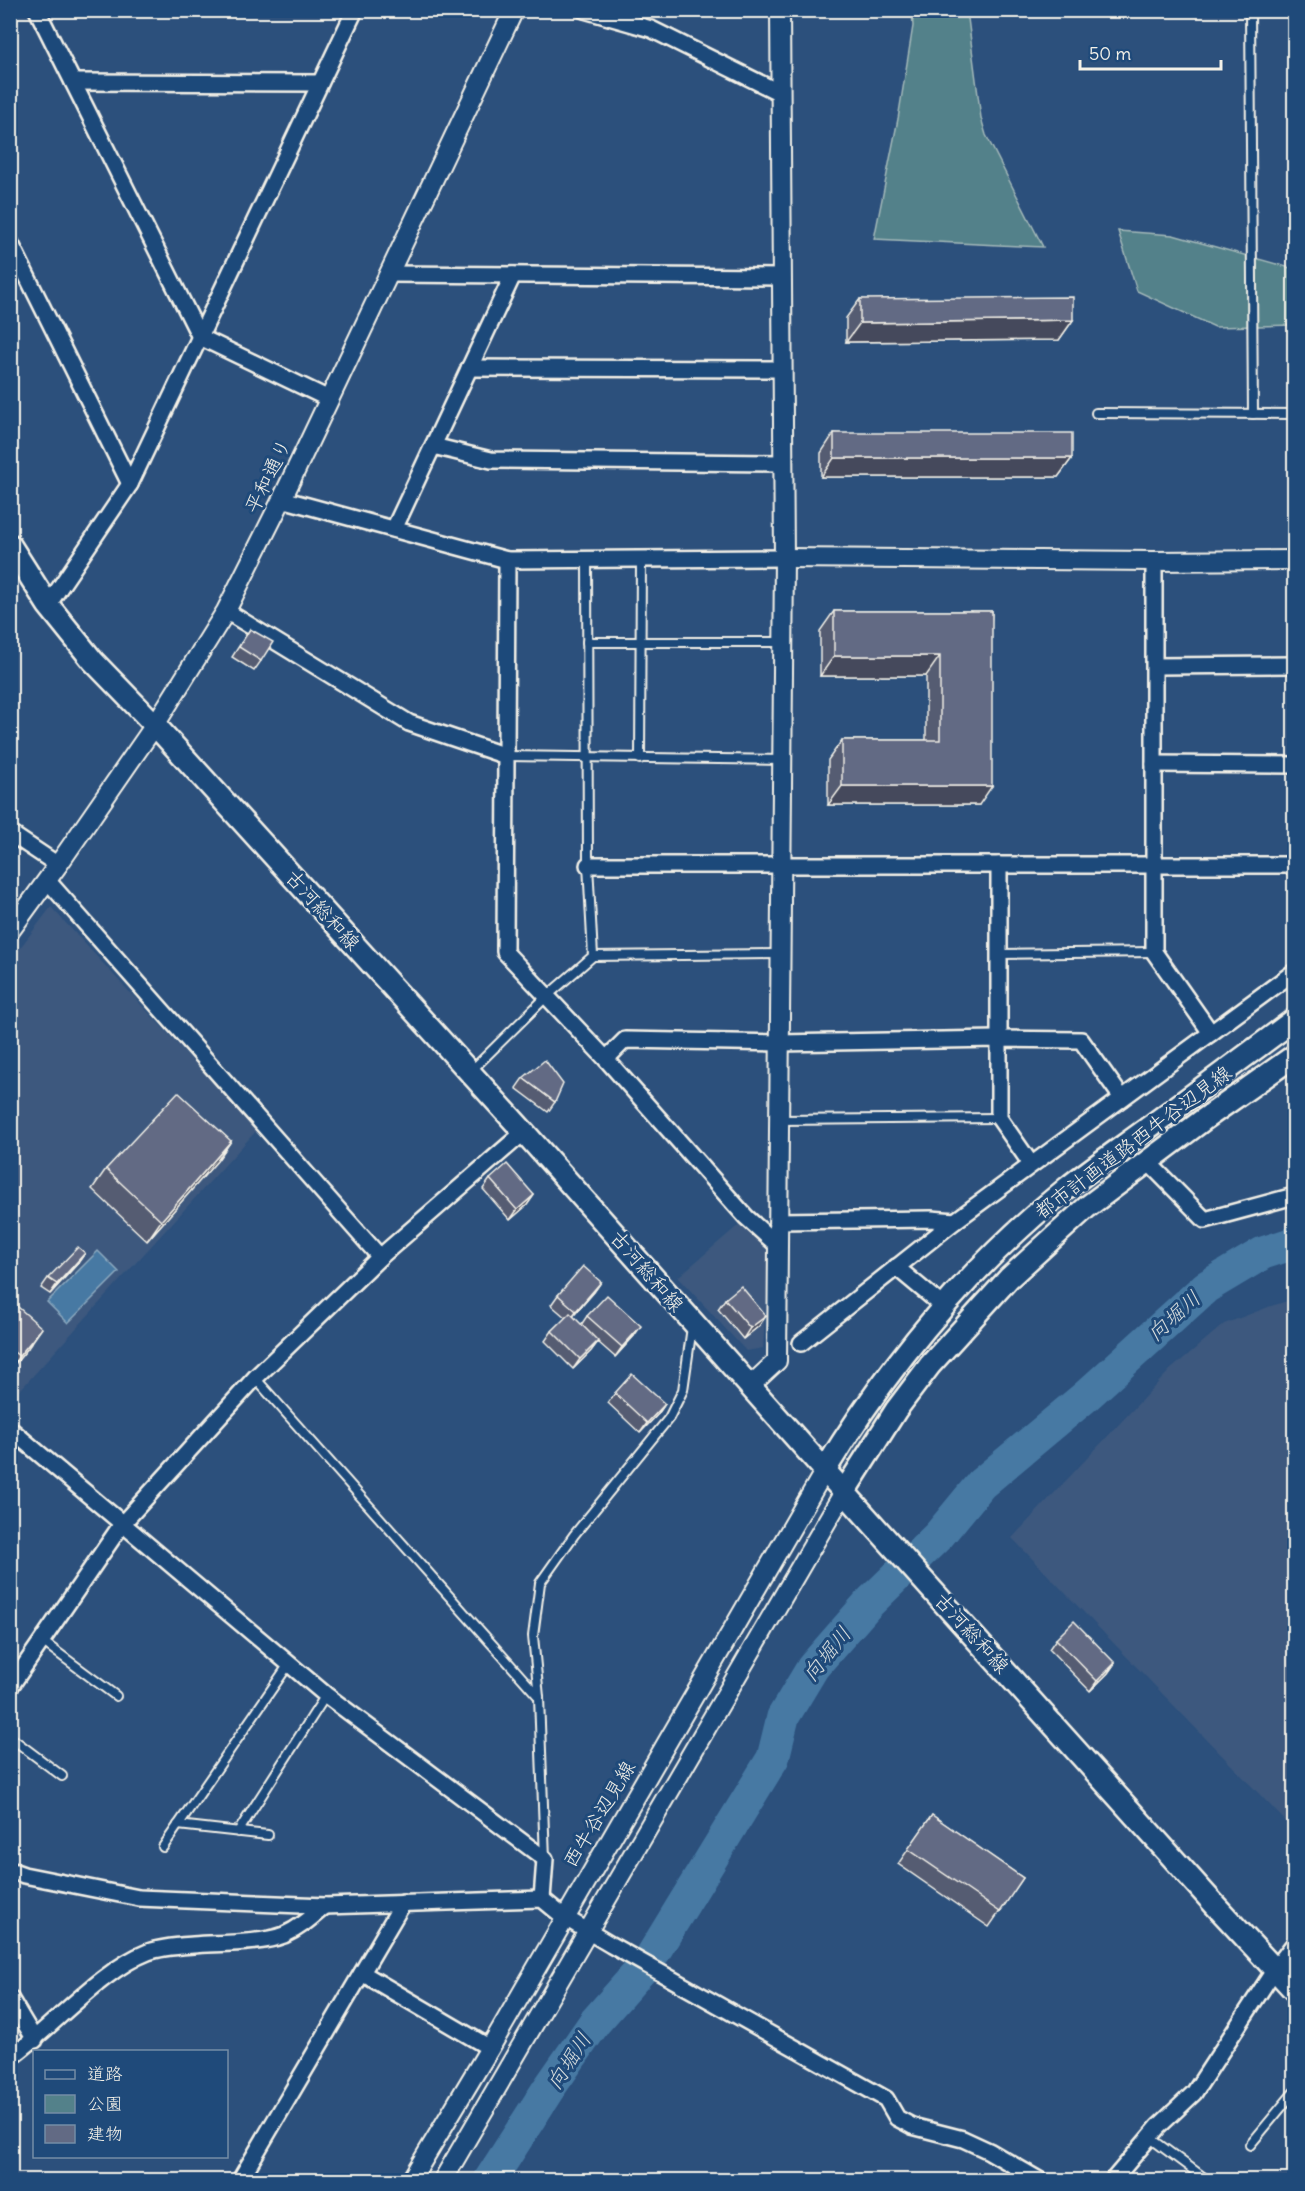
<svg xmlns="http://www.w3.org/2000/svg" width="1305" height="2191" font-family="Delius,'Klee One',sans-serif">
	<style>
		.built { fill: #3c587e }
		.green { fill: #53818a; stroke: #a4b9b9; stroke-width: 1.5 }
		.water { fill: #4679a3; stroke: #8ca9bf; stroke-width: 1.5 }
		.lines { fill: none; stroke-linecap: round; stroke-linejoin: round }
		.river { stroke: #4679a3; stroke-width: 33 }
		.service-casing { stroke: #f4f1e8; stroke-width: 12 }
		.minor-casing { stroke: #f4f1e8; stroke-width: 20 }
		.tertiary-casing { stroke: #f4f1e8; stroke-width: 22 }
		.secondary-casing { stroke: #f4f1e8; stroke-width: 26 }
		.service { stroke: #1f4a7a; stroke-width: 8 }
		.minor { stroke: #1f4a7a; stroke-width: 15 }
		.tertiary { stroke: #1f4a7a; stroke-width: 18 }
		.secondary { stroke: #1f4a7a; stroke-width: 21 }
		.wall { fill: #545b72; stroke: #f4f1e8; stroke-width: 1.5 }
		.shaded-wall { fill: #454a5c; stroke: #f4f1e8; stroke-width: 1.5 }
		.building { fill: #626a84; stroke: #f4f1e8; stroke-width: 1.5 }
		.labels { text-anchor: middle; stroke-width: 6; stroke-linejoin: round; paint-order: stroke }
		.street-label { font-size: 20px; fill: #f4f1e8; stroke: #1f4a7a }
		.water-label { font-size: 21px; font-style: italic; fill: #dadfde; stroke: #1f4a7a }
	</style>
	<rect width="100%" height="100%" fill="#2c507c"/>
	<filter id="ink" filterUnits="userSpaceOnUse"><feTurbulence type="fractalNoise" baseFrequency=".0167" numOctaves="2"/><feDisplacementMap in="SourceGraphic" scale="12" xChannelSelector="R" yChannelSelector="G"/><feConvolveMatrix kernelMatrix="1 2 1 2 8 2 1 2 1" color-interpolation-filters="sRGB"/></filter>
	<g filter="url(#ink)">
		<g class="built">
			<polygon points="51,907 257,1130 11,1400 10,961"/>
			<polygon points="741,1223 769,1252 763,1348 746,1351 678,1277"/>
			<polygon points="1294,1299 1294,1830 1012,1538 1170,1370 1224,1324 1271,1306"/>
		</g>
		<g class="green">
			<polygon points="912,11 967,11 981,118 986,135 1043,247 874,239 898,119 913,26"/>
			<polygon points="1118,231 1173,235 1294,269 1294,325 1215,327 1137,291"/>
		</g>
		<polygon class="water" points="98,1251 119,1272 68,1323 47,1302"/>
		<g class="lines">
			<polyline class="river" points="490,2180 547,2091 595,2022 648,1962 773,1758 783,1717 813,1667 868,1604 939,1535 981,1484 1085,1397 1206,1287 1263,1253 1294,1243"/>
			<g class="service-casing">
				<g id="service">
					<polyline points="1250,10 1253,414"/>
					<polyline points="1096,413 1294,414"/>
					<polyline points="587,560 588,865 593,956"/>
					<polyline points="587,642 783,642"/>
					<polyline points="506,756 781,760"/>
					<polyline points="640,759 641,559"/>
					<polyline points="999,954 1154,952"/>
					<polyline points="471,1071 547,996 593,956 779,954"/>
					<polyline points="779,1120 999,1118"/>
					<polyline points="255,1378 539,1697"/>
					<polyline points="42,1641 116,1696"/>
					<polyline points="10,1737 62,1776"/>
					<polyline points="178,1825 268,1835"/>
					<polyline points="238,1832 326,1695"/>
					<polyline points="163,1847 289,1664"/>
					<polyline points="545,1859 539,1697 533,1636 540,1583 574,1535 669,1418 683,1390 692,1327"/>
					<polyline points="1149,2137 1207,2180"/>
					<polyline points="1250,2145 1294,2092"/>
				</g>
			</g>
			<g class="minor-casing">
				<g id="minor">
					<polyline points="37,10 200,337 329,399"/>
					<polyline points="584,10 651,29 780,93"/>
					<polyline points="73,82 320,83"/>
					<polyline points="10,242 130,484"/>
					<polyline points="389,274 781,277"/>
					<polyline points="469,368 782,369"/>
					<polyline points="433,446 491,460 782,463"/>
					<polyline points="282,499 507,560 784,558"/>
					<polyline points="394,529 513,275"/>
					<polyline points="507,560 505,952 606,1059 746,1217 777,1245"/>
					<polyline points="1154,561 1154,952 1211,1033"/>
					<polyline points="48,605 130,484 355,10"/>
					<polyline points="226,611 409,723 506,756"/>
					<polyline points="1155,666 1294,665"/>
					<polyline points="1154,764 1294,765"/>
					<polyline points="10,833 58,865"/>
					<polyline points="588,865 1294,865"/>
					<polyline points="999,865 999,1118 1031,1164"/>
					<polyline points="47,880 380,1257"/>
					<polyline points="606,1059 625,1040 779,1043 997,1039 1081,1040 1122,1098"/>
					<polyline points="1148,1162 1205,1220 1294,1196"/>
					<polyline points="777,1221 931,1219 955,1221"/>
					<polyline points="896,1267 944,1307"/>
					<polyline points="801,1343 955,1221 1294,972"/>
					<polyline points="10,1429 326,1695 545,1859 542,1899"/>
					<polyline points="10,1687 122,1524 255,1378 380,1257 524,1132"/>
					<polyline points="10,1870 24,1875 139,1898 325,1906 542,1899 564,1917 611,1945 886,2099 897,2118 912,2126 963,2139 989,2151 1039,2180"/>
					<polyline points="362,1973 490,2048"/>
					<polyline points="10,1998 35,2040"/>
					<path d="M10,2058C53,2027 101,1970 148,1952C161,1947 179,1946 193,1945C219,1943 261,1944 284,1935C300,1928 312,1917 325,1906"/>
					<polyline points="240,2180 403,1903"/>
					<polyline points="1113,2180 1158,2127 1194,2093 1275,1969 1294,1944"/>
				</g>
			</g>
			<g class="tertiary-casing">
				<g id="tertiary">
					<polyline points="784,558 1154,561 1294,560"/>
					<polyline points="10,931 58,865 155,725 226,611 282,499 514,10"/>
					<polyline points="750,1386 777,1361 784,558 780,10"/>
					<polyline points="411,2180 490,2048 825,1470"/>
					<polyline points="443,2180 844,1492"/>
				</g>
			</g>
			<g class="secondary-casing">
				<g id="secondary">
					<polyline points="10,545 48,605 93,661 155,725 524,1132 844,1492 1215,1905 1294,1990"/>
					<path d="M825,1470C890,1363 969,1267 1067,1188C1092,1168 1118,1150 1144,1131C1194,1094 1244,1057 1294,1020"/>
					<polyline points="844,1492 896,1410 930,1365 1009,1278 1087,1207 1203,1120 1294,1056"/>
				</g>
			</g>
			<use href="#service" class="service"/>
			<use href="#minor" class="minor"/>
			<use href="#tertiary" class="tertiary"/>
			<use href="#secondary" class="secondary"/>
		</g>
		<g class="wall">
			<polygon points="860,299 1073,320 1059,340 846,342 846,318"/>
			<polygon points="834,433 1072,458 1058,477 821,477 821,453"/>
			<polygon points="834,611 992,611 979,805 828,805 828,760 842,740 926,740 926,676 820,676 820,631"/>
			<polygon points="250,629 261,661 254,671 232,657"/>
			<polygon points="523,1078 555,1102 548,1112 516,1088"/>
			<polygon points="231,1141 217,1161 147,1241 92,1189 106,1169"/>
			<polygon points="490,1179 534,1195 527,1205 510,1220 483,1189"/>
			<polygon points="85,1253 78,1263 50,1294 41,1288 48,1278"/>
			<polygon points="601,1282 594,1292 573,1316 581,1325 587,1316 634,1336 615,1357 598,1342 591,1351 573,1369 545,1341 552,1331 566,1318 551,1305 558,1295"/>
			<polygon points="725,1299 759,1326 743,1339 718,1309"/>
			<polygon points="10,1300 28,1348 10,1370"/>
			<polygon points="615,1393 665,1404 658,1414 640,1433 608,1403"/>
			<polygon points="1056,1639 1115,1663 1108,1673 1090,1691 1049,1649"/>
			<polygon points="932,1815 1023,1878 989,1927 898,1864"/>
		</g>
		<g class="shaded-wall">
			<polygon points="1073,320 1059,340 846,342 860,323"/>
			<polygon points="834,458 1072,458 1058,477 821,477"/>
			<polygon points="834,656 940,656 926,676 820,676"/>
			<polygon points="842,786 992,786 979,805 828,805"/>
			<polygon points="231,1141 217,1161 147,1241 161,1221"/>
			<polygon points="534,1195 527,1205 510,1220 517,1210"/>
			<polygon points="85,1253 78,1263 50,1294 57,1284"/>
			<polygon points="601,1282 594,1292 569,1321 576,1311"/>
			<polygon points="766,1316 759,1326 743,1339 750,1328"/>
			<polygon points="641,1326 634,1336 615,1357 622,1347"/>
			<polygon points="42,1328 28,1348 10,1370 19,1356"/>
			<polygon points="598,1341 591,1351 573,1369 580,1359"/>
			<polygon points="665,1404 658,1414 640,1433 647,1423"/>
			<polygon points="1115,1663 1108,1673 1090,1691 1097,1681"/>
		</g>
		<g class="building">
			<polygon points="1073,297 1073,320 860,323 860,299"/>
			<rect x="834" y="433" width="238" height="25"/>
			<polygon points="834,611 992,611 992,786 842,786 842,740 940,740 940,656 834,656"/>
			<polygon points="250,629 273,642 261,661 239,647"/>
			<polygon points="545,1060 563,1084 555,1102 523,1078"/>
			<polygon points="178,1092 231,1141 161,1221 106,1169"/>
			<polygon points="507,1164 534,1195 517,1210 490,1179"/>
			<polygon points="78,1247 85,1253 57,1284 48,1278"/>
			<polygon points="583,1266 601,1282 576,1311 558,1295"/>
			<polygon points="741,1286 766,1316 750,1328 725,1299"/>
			<polygon points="607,1295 641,1326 622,1347 587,1316"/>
			<polygon points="10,1300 42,1328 19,1356 10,1349"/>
			<polygon points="570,1313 598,1341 580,1359 552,1331"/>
			<polygon points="632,1374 665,1404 647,1423 615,1393"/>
			<polygon points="1074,1621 1115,1663 1097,1681 1056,1639"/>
			<polygon points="932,1815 1023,1878 1000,1912 908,1849"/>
		</g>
	</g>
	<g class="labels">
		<g class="street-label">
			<text transform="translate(268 476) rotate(-64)" y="7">平和通り</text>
			<text transform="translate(323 910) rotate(48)" y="7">古河総和線</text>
			<text transform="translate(1133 1142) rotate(-37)" y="7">都市計画道路西牛谷辺見線</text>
			<text transform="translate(647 1271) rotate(49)" y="7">古河総和線</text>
			<text transform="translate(972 1633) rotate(48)" y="7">古河総和線</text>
			<text transform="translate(599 1814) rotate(-59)" y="7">西牛谷辺見線</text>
		</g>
		<g class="water-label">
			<text transform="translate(1174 1316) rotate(-42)" y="7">向堀川</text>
			<text transform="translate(827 1654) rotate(-51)" y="7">向堀川</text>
			<text transform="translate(569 2061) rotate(-57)" y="7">向堀川</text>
		</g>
	</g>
	<rect width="1305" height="2191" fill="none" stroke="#1f4a7a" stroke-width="36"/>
	<rect x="18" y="18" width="1269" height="2155" fill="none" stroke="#f4f1e8" stroke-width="2" filter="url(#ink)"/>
	<rect x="33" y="2050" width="195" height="108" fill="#1f4a7a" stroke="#748da6" stroke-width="1.5"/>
	<rect x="45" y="2070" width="30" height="9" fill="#1f4a7a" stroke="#748da6" stroke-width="1.5"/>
	<text x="87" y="2080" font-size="18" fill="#f4f1e8">道路</text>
	<rect x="45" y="2095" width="30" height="18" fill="#53818a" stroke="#748da6" stroke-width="1.5"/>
	<text x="87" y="2110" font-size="18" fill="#f4f1e8">公園</text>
	<rect x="45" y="2125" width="30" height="18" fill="#626a84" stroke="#748da6" stroke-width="1.5"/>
	<text x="87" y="2140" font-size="18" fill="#f4f1e8">建物</text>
	<path d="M1080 60v9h141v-9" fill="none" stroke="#f4f1e8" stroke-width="3"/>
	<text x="1089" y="60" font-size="18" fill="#f4f1e8" stroke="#1f4a7a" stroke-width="4.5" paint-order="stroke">50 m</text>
</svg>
